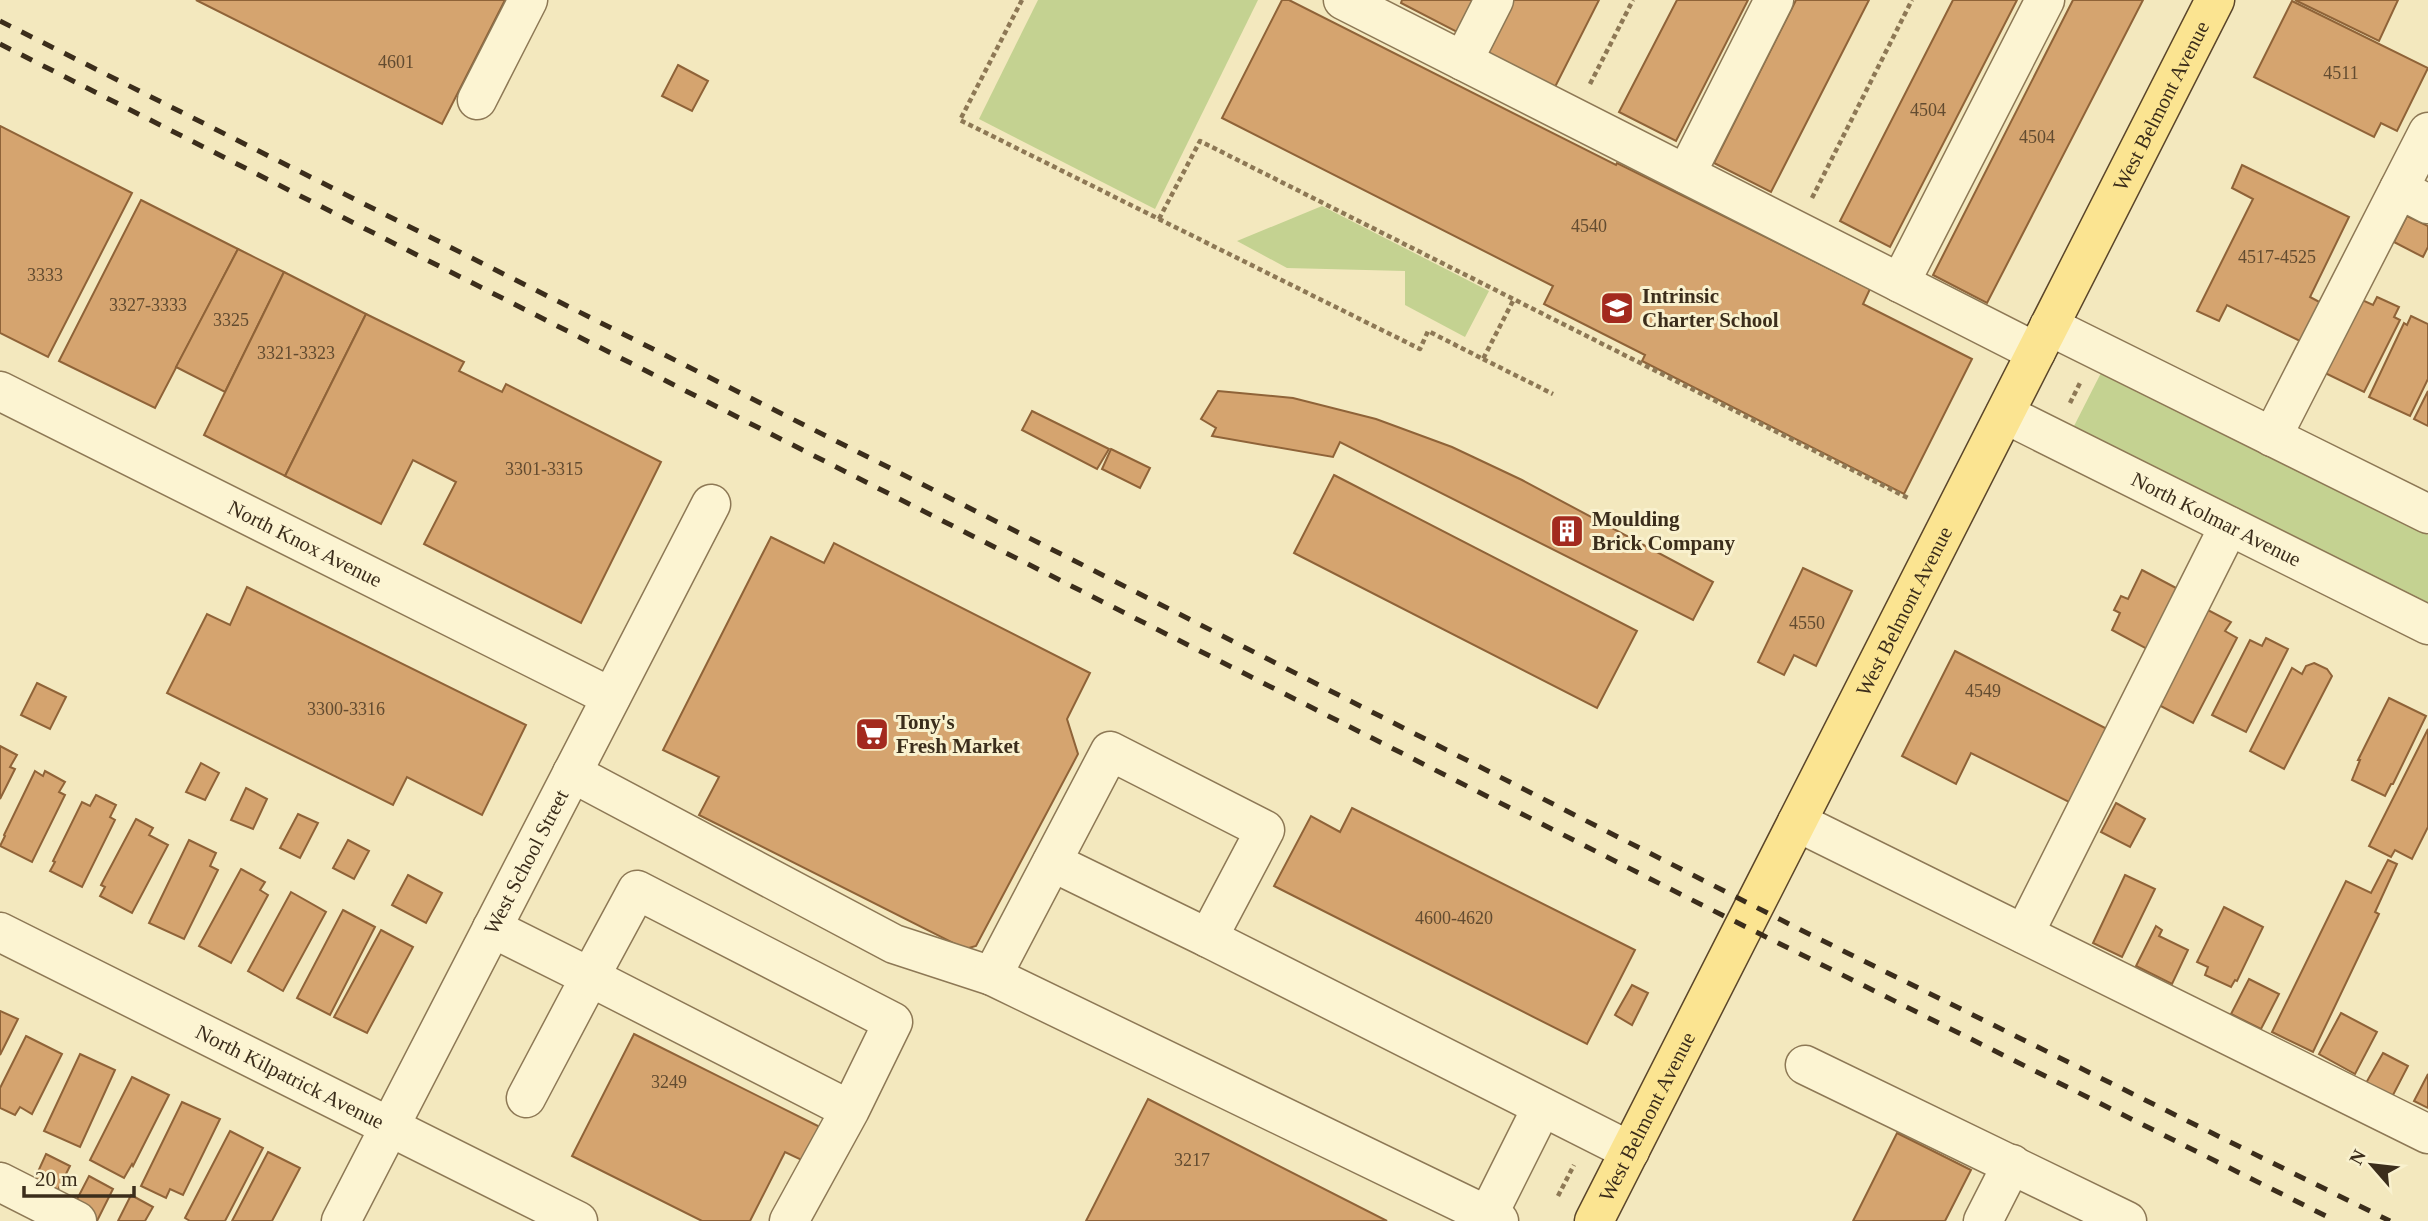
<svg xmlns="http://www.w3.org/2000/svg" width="2428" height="1221" font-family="Georgia,serif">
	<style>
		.green { fill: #c4d291 }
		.building { fill: #d5a46f; stroke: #8f6338; stroke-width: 2 }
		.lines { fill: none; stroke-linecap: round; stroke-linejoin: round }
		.minor-casing { stroke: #8d7855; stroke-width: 41 }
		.major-casing { stroke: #5a452a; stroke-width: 41 }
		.path { stroke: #8d7855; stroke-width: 4.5; stroke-dasharray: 5 3.5; stroke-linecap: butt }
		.minor { stroke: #fcf4d2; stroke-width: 38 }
		.major { stroke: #fbe491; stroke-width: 38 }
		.rail { stroke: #3b2d1b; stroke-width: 5; stroke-dasharray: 12 12; stroke-linecap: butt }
		.labels { text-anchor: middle; stroke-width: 6; stroke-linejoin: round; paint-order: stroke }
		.number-label { font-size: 18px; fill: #624b30 }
		.street-label { font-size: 21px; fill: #3b2d1b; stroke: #f9f1ce }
		.poi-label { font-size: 21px; font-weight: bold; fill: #3b2d1b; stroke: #f9f1ce; text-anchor: start }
	</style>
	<rect width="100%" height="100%" fill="#f3e8be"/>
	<g class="green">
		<polygon points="1038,0 1258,0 1155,209 979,119"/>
		<polygon points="1322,206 1489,291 1465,337 1405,305 1405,271 1287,268 1237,241"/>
		<polygon points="2102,371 2428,535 2428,606 2073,428"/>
	</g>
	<g class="building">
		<polygon points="196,0 505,0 442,124"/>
		<polygon points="1282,0 1289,0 1616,165 1617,163 1870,289 1863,304 1972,359 1904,494 1642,361 1645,355 1544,304 1553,286 1222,118"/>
		<polygon points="1402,0 1474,0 1457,32 1401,3"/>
		<polygon points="1510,0 1599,0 1555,87 1484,51"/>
		<polygon points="1677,0 1748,0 1676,141 1619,112"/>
		<polygon points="1796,0 1869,0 1771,192 1714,163"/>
		<polygon points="1953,0 2017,0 1890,247 1840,221"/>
		<polygon points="2073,0 2143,0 1987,303 1933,275"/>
		<polygon points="2295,0 2398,0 2379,41"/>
		<polygon points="2292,1 2428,68 2397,131 2381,123 2374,137 2254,77"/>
		<polygon points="678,65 708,81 692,111 662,96"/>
		<polygon points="0,126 132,193 48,357 0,333"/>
		<polygon points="2242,165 2349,217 2310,297 2325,305 2306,344 2227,305 2219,321 2197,311 2253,199 2232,188"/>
		<polygon points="141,200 238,249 155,408 59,361"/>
		<polygon points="2407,216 2428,226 2428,247 2423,257 2394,242"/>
		<polygon points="238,249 284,272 225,392 176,367"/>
		<polygon points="284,272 366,314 285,476 204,435"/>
		<polygon points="2377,297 2399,307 2394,317 2400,320 2364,392 2323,372 2360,299 2373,305"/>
		<polygon points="366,314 464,362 459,371 502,392 506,384 661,462 581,623 424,544 456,482 413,460 381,524 285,476"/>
		<polygon points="2411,316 2428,324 2428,379 2410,416 2369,397 2404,323 2407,325"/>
		<polygon points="1218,391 1293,398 1376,419 1452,447 1522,480 1713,582 1693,620 1340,442 1333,457 1212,436 1216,428 1201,419"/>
		<polygon points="2428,391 2428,426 2414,419"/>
		<polygon points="1032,411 1109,449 1097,469 1022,430"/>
		<polygon points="1111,449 1150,468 1140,488 1102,469"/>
		<polygon points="1334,475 1637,631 1597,708 1294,553"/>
		<polygon points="771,537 824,563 834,543 1090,673 1067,719 1078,754 976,946 965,949 699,815 719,777 663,750"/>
		<polygon points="1803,568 1852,591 1816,666 1794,655 1784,675 1758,662"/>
		<polygon points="2142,570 2178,589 2147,649 2112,630 2120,613 2114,610 2121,596 2128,599"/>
		<polygon points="247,587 526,725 482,815 407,777 393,805 167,693 207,614 230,625"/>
		<polygon points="2204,608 2231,622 2225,631 2237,638 2193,723 2155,703"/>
		<polygon points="2266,638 2288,649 2246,732 2212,715 2250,640 2262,646"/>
		<polygon points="1955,651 2109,730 2071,803 1971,753 1956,784 1902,756"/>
		<polygon points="2314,663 2327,669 2332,676 2284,769 2250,751 2292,668 2302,674 2306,666"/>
		<polygon points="37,683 66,697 50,729 21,715"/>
		<polygon points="2389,698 2426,716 2393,784 2391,784 2385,796 2352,780 2360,760 2358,760"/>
		<polygon points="2428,729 2428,827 2412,859 2395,850 2391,857 2369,846"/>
		<polygon points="0,746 17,755 10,767 15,769 0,799"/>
		<polygon points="201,763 219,773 205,800 186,792"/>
		<polygon points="35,771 43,776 45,771 65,782 59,792 65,795 32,862 0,846 5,836 4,835"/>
		<polygon points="246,788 267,799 253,829 231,820"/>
		<polygon points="96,795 116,805 110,817 115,820 82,887 50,871 55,862 53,861 82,802 90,806"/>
		<polygon points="2116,803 2145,819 2130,847 2101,832"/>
		<polygon points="1352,808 1635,950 1587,1044 1274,886 1311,816 1340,832"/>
		<polygon points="298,814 318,823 300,858 280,848"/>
		<polygon points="136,819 153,828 149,835 168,845 132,913 100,896 105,887 101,885"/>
		<polygon points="189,840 216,853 210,866 218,870 184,939 149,923"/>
		<polygon points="348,840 369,851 354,879 333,868"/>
		<polygon points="2388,860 2397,864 2375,912 2379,914 2313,1052 2272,1032 2346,881 2371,893"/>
		<polygon points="241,869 265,882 260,890 268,895 231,963 199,946"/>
		<polygon points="408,875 442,893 426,923 392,905"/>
		<polygon points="2125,875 2155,889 2122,957 2093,943"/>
		<polygon points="291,892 326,912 283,991 248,971"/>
		<polygon points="2224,907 2263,927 2237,981 2235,980 2231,987 2205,975 2208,967 2197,962"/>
		<polygon points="343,910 375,927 330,1015 297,998"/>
		<polygon points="2156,926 2162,930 2159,936 2188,950 2172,984 2136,966"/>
		<polygon points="381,930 413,947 367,1033 334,1017"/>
		<polygon points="2249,979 2279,994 2261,1029 2231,1014"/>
		<polygon points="1632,985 1648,993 1632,1025 1615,1015"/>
		<polygon points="0,1011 18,1019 0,1055"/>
		<polygon points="2341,1013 2377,1032 2355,1074 2319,1054"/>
		<polygon points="634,1034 824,1129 808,1163 785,1152 750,1221 702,1221 572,1156"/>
		<polygon points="26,1036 62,1054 32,1114 20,1107 15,1115 0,1108 0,1088"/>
		<polygon points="2383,1053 2408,1066 2392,1097 2366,1083"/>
		<polygon points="80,1054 115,1070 80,1147 44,1131"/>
		<polygon points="2428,1074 2428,1108 2414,1101"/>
		<polygon points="132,1077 169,1095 133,1166 132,1164 124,1178 90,1160"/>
		<polygon points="1148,1099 1387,1221 1086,1221"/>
		<polygon points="182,1102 220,1119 183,1195 170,1189 166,1198 141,1186"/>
		<polygon points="230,1131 263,1148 225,1221 190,1221 185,1218"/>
		<polygon points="1897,1133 1971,1170 1945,1221 1853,1221"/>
		<polygon points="268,1152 300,1168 272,1221 232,1221"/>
		<polygon points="46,1154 70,1166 54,1198 31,1187"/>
		<polygon points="89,1176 113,1189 97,1221 72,1209"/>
		<polygon points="131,1195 153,1207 145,1221 118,1221"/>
	</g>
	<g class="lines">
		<g class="minor-casing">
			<g id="minor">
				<polyline points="1343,0 2036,352"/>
				<polyline points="1463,61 1494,0"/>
				<polyline points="477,100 528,0"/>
				<polyline points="1686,174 1774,0"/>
				<polyline points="2399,189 2428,204"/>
				<polyline points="1900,283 2045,0"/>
				<polyline points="2049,326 2428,514"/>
				<path id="s1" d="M0,391L611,697"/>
				<path id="s2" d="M2005,414L2428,625"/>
				<polyline points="2272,437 2428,132"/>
				<polyline points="572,773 894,944 992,976"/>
				<polyline points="1797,822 2428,1134"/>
				<polyline points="1052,862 1208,938"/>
				<polyline points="492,928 590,977 526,1098"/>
				<path id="s3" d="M0,932L578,1221"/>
				<polyline points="2024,934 2229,526"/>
				<polyline points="1805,1065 2127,1221"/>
				<polyline points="0,1182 77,1221"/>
				<polyline points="1488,1215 1542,1107"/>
				<path id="s4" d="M341,1221L711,504"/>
				<polyline points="789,1221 850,1110 590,977 637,890 893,1022 850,1110"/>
				<polyline points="1499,1221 992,976 1110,751 1265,830 1208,938 1630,1151"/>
				<polyline points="1983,1221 2012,1164"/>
			</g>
		</g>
		<g class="major-casing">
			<g id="major">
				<path id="s5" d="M1594,1221L2215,0"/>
			</g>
		</g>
		<g class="path">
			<polyline points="1022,0 960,120 1420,349 1428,331 1483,359 1514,299"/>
			<polyline points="1590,84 1633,0"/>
			<polyline points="1812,198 1912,0"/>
			<polyline points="1159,219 1200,141 1910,499"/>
			<polyline points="1483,359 1553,394"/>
			<polyline points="2070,403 2080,383"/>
			<polyline points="1558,1196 1574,1165"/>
		</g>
		<use href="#minor" class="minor"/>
		<use href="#major" class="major"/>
		<g class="rail">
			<polyline points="0,21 1067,557 1801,930 2390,1221"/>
			<polyline points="0,44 1702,905 2336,1221"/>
		</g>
	</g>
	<defs>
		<g id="school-square" transform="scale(1.75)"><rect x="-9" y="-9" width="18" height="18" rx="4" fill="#a32a1e" stroke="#f9f1ce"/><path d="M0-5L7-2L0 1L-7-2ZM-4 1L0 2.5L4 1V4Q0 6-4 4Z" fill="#fff"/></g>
		<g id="building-square" transform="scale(1.75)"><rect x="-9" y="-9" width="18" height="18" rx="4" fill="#a32a1e" stroke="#f9f1ce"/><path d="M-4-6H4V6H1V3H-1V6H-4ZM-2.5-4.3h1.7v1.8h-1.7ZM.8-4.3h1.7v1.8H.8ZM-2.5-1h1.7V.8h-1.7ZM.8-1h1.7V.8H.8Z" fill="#fff"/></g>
		<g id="supermarket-square" transform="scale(1.75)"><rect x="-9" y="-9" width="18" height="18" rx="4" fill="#a32a1e" stroke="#f9f1ce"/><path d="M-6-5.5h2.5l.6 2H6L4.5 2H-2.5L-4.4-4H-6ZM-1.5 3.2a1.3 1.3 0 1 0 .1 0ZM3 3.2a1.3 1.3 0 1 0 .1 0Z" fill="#fff"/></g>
	</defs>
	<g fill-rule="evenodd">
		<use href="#school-square" x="1617" y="308"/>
		<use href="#building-square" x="1567" y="531"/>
		<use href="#supermarket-square" x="872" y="734"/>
	</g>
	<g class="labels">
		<g class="number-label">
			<text x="396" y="68">4601</text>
			<text x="2341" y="79">4511</text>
			<text x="1928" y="116">4504</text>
			<text x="2037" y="143">4504</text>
			<text x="1589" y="232">4540</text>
			<text x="2277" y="263">4517-4525</text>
			<text x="45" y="281">3333</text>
			<text x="148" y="311">3327-3333</text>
			<text x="231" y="326">3325</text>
			<text x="296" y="359">3321-3323</text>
			<text x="544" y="475">3301-3315</text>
			<text x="1807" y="629">4550</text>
			<text x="1983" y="697">4549</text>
			<text x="346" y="715">3300-3316</text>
			<text x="1454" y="924">4600-4620</text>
			<text x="669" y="1088">3249</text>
			<text x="1192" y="1166">3217</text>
		</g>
		<g class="street-label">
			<text dy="7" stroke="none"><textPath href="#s5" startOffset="1251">West Belmont Avenue</textPath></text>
			<text dy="7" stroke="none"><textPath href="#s2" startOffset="236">North Kolmar Avenue</textPath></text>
			<text dy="7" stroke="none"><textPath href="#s1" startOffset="341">North Knox Avenue</textPath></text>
			<text dy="7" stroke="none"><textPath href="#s5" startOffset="684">West Belmont Avenue</textPath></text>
			<text dy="7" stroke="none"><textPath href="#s4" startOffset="404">West School Street</textPath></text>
			<text dy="7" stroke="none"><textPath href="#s3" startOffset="324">North Kilpatrick Avenue</textPath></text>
			<text dy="7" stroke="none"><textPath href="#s5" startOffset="117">West Belmont Avenue</textPath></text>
		</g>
		<g class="poi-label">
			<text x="1642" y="303">Intrinsic<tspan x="1642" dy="24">Charter School</tspan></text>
			<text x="1592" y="526">Moulding<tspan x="1592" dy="24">Brick Company</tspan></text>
			<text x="896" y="729">Tony's<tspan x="896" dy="24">Fresh Market</tspan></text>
		</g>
	</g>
	<g transform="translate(2372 1165) rotate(298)" stroke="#f9f1ce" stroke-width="5" paint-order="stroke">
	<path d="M0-5L12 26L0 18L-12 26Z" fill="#3b2d1b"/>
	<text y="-10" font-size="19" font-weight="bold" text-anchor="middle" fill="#3b2d1b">N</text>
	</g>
	<path d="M24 1186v10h110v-10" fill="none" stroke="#3b2d1b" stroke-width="3.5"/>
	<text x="35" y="1186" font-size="21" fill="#3b2d1b" stroke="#f9f1ce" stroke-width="5" paint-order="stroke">20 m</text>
</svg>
